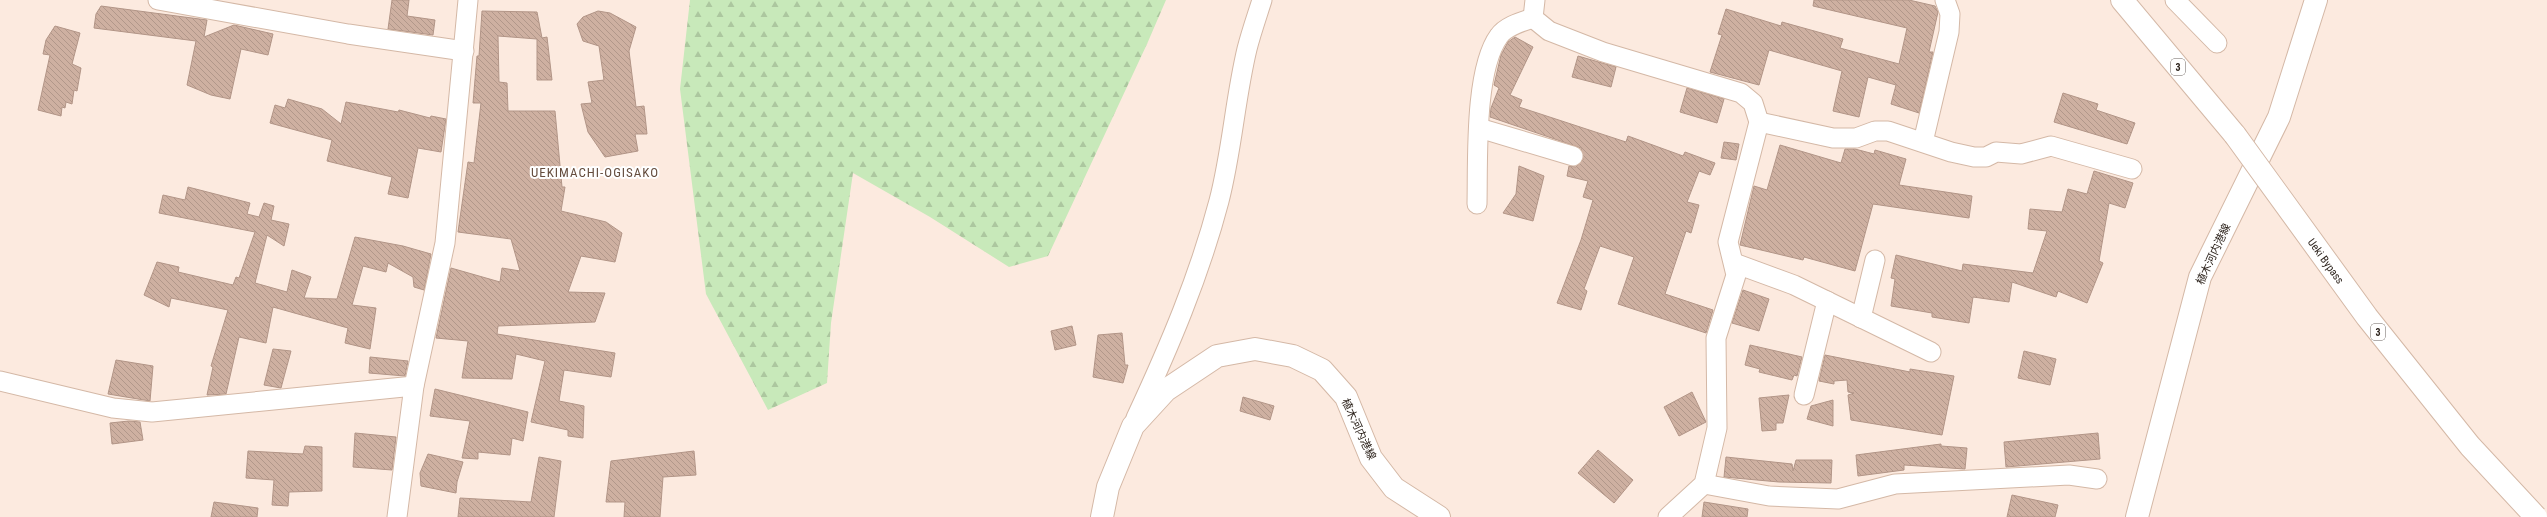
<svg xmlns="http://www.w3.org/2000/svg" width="2547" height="517" font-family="'Roboto Condensed','Noto Sans JP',sans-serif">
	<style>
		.forest { fill: url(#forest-firs) }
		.building { fill: url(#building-back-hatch); stroke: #b29587 }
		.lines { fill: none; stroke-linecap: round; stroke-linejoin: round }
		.minor-casing { stroke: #d4b8a6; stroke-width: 21 }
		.secondary-casing { stroke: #d4b8a6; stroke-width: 24 }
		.trunk-casing { stroke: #d4b8a6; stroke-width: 24 }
		.minor { stroke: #fff; stroke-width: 19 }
		.secondary { stroke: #fff; stroke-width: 22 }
		.trunk { stroke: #fff; stroke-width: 22 }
		.trunk-bridge-casing { stroke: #d4b8a6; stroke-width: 24; stroke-linecap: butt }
		.trunk-bridge { stroke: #fff; stroke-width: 22 }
		.labels { text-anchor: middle; stroke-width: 4; stroke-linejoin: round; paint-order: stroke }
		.shield { fill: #fff; stroke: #68615c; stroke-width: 1 }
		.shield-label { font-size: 10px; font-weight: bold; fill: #271d16 }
		.street-label { font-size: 11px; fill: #271d16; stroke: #fff }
		.quarter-label { font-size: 13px; letter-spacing: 1px; fill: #654d3e; stroke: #fff }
	</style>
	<defs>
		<pattern id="forest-firs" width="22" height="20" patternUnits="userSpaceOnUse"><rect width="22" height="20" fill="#c8e9ba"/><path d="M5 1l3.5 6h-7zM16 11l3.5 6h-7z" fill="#acc79f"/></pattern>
		<pattern id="building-back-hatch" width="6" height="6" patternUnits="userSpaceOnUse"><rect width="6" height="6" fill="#ceb0a1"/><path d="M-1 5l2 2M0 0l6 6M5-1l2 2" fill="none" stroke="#b1978a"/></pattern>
	</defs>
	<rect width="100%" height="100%" fill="#fceadf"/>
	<polygon class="forest" points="690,0 1166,0 1147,44 1048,256 1009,267 930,217 853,173 831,323 827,383 768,410 706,294 680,89"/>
	<g class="building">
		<polygon points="392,0 409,0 407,16 435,20 433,35 388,29"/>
		<polygon points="1814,0 1909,0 1935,6 1938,12 1929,52 1933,52 1919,113 1891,104 1896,85 1868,77 1859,117 1833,111 1842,71 1769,50 1759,85 1710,72 1722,35 1718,34 1726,9 1781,26 1782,22 1843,39 1840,48 1899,64 1907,28 1813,6"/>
		<polygon points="101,6 207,20 204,37 234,25 273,34 268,55 241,49 230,99 211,95 187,85 196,41 94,28 96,14"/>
		<polygon points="482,11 537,12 542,38 547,37 552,80 537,80 537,39 498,36 499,82 507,83 508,111 555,111 562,187 565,187 561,211 606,222 622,233 615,262 581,256 568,292 605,293 595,322 498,326 497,334 615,353 611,377 564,370 559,401 584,406 583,438 568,436 568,430 531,422 545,361 516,354 512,379 462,378 468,341 436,338 451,268 500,282 502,268 520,271 511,239 458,232 468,162 474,163 481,103 473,103 477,56 479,56"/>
		<polygon points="598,11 610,13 636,27 629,51 636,107 644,106 647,134 635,134 638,151 605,157 588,132 581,104 592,103 588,82 604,80 599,46 583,41 577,24 583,17"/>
		<polygon points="55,26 80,33 72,64 81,68 77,91 74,90 72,104 66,102 65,108 62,107 61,116 38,110 50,55 43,54 46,40"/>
		<polygon points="1515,37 1533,47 1510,95 1522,100 1519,107 1626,142 1628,136 1683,156 1685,152 1715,163 1710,175 1699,171 1687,202 1699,205 1691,233 1686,231 1665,294 1713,310 1706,333 1618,304 1634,257 1600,246 1584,289 1587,291 1581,310 1557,303 1581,240 1593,200 1583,197 1588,181 1567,176 1569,166 1576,167 1583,160 1581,148 1490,117 1491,108 1499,88 1494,85 1501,55 1508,42"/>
		<polygon points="1578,56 1616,67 1611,87 1572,77"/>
		<polygon points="1687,88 1724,99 1717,123 1680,112"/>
		<polygon points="2063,93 2098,104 2096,110 2135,123 2127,144 2054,122"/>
		<polygon points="288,99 322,109 341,124 346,102 398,112 399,110 430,118 431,116 446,119 441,152 418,148 408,198 388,194 392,177 327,161 332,140 270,123 275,105 285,108"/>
		<polygon points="1724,142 1739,144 1736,160 1721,158"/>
		<polygon points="1780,145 1841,163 1845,149 1855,149 1874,154 1875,150 1906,159 1899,185 1972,196 1969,218 1873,204 1855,271 1804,257 1803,260 1740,245 1754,186 1767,190"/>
		<polygon points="1519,166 1544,176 1533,221 1503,213 1516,194"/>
		<polygon points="2094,171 2133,183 2125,208 2109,203 2099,261 2103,263 2087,303 2058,291 2056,297 2012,282 2009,302 1973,297 1969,323 1932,317 1932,313 1891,306 1895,279 1891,278 1896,255 1962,271 1963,264 2033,273 2047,231 2028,229 2030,209 2062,212 2068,189 2087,194"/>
		<polygon points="188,187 250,203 247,214 259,217 264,203 274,206 271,220 289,224 284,246 267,235 255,283 287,292 292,270 311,277 304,298 337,299 355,237 403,246 431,254 424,290 414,287 413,277 388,263 386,272 363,266 352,305 376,308 370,349 345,343 348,328 273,307 266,343 239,337 226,394 207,395 213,367 211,366 228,310 171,298 169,307 144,295 157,262 179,267 178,272 233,285 236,277 239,278 255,232 159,213 163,195 185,200"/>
		<polygon points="1743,290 1769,299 1759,331 1732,323"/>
		<polygon points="1072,326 1076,345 1055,350 1051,331"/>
		<polygon points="1122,333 1125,365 1128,365 1123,383 1093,377 1098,335"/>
		<polygon points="1750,345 1802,357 1797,376 1794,375 1792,380 1759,372 1760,369 1745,365"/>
		<polygon points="273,349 291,351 281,388 264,385"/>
		<polygon points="2024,351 2056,359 2050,385 2018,378"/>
		<polygon points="1825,355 1910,372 1910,369 1954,376 1942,435 1851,420 1848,395 1854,393 1848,392 1847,380 1834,381 1834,384 1819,381"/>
		<polygon points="370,357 408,361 405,376 369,373"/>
		<polygon points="116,360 153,366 150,401 108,394"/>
		<polygon points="435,389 528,412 523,441 512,438 510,455 478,452 478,459 462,458 470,421 430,416"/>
		<polygon points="1692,392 1706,422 1679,436 1664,407"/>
		<polygon points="1789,395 1783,423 1776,423 1776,430 1762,431 1759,398"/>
		<polygon points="1243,397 1274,406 1270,420 1240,411"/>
		<polygon points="1833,400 1833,426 1807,419 1811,406"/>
		<polygon points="129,421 140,422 143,440 112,444 110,423"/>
		<polygon points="355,433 396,437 392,470 353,467"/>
		<polygon points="2098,433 2100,459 2006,467 2004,442"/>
		<polygon points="1941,444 1941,446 1967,448 1965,469 1904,465 1904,470 1858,476 1856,455"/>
		<polygon points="305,446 322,447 322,491 289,492 288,506 272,505 274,480 246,478 248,451 303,454"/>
		<polygon points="1598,450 1633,480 1614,503 1578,473"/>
		<polygon points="694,451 696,475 663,477 660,517 624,517 625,502 606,502 611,461"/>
		<polygon points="428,454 463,462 457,482 456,493 421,486 420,473"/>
		<polygon points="539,457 561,461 554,517 458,517 460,498 531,502"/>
		<polygon points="1726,457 1792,464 1793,471 1796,460 1832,460 1831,483 1779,482 1724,477"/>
		<polygon points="2012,495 2058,505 2055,517 2007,517"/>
		<polygon points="214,502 258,508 257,517 211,517"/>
		<polygon points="1704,502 1748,509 1747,517 1702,517"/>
	</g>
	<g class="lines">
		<g class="minor-casing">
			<g id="minor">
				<polyline points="158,0 348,34 464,51"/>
				<polyline points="1535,0 1533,18 1549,31 1603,52 1741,93 1753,103 1759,122 1728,242 1736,275 1716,338 1717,428 1704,484 1668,517"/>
				<polyline points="2175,0 2217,43"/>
				<polyline points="1759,122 1833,138 1856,138 1875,131 1888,131 1951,152 1974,157 1986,157 1996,152 2021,154 2051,146 2132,169"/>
				<polyline points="1479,128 1573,156"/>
				<polyline points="1923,142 1949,32 1950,14 1945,0"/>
				<path d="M1477,204C1478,162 1474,70 1499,36C1506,26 1521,22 1533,18"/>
				<polyline points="1734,263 1794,285 1931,352"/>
				<polyline points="1861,318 1875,260"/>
				<polyline points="0,381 113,408 152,412 414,386"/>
				<polyline points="1804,395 1827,301"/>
				<path d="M1136,418C1169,347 1199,277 1219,201C1232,151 1235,99 1247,49C1251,33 1257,16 1262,0"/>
				<polyline points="1704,484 1769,496 1838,499 1895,484 2069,475 2097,479"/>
				<polyline points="397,517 414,386 445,243 468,0"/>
			</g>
		</g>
		<g class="secondary-casing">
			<g id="secondary">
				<polyline points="1102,517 1108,487 1133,426 1166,390 1217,356 1255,349 1293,356 1322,370 1346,397 1371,458 1394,488 1439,517"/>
				<polyline points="2137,517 2200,277 2279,117 2316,0"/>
			</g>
		</g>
		<g class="trunk-casing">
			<polyline id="trunk" points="2122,0 2235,135"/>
		</g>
		<use href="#minor" class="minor"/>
		<use href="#secondary" class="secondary"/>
		<use href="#trunk" class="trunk"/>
		<g class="trunk-bridge-casing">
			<polyline id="trunk-bridge" points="2235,135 2367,317 2470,446 2536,517"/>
		</g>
		<use href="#trunk-bridge" class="trunk-bridge"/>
	</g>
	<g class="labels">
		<g class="shield">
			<rect x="2171" y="59" width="14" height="16" rx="3"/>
			<rect x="2371" y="324" width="14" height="16" rx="3"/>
		</g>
		<g class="shield-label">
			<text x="2178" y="71">3</text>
			<text x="2378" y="336">3</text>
		</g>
		<g class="street-label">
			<text transform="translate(2213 254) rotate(-65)" y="4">植木河内港線</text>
			<text transform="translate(2326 261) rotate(54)" y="4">Ueki Bypass</text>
			<text transform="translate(1359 429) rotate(65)" y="4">植木河内港線</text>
		</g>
		<g class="quarter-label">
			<text x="595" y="177">UEKIMACHI-OGISAKO</text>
		</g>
	</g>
</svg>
